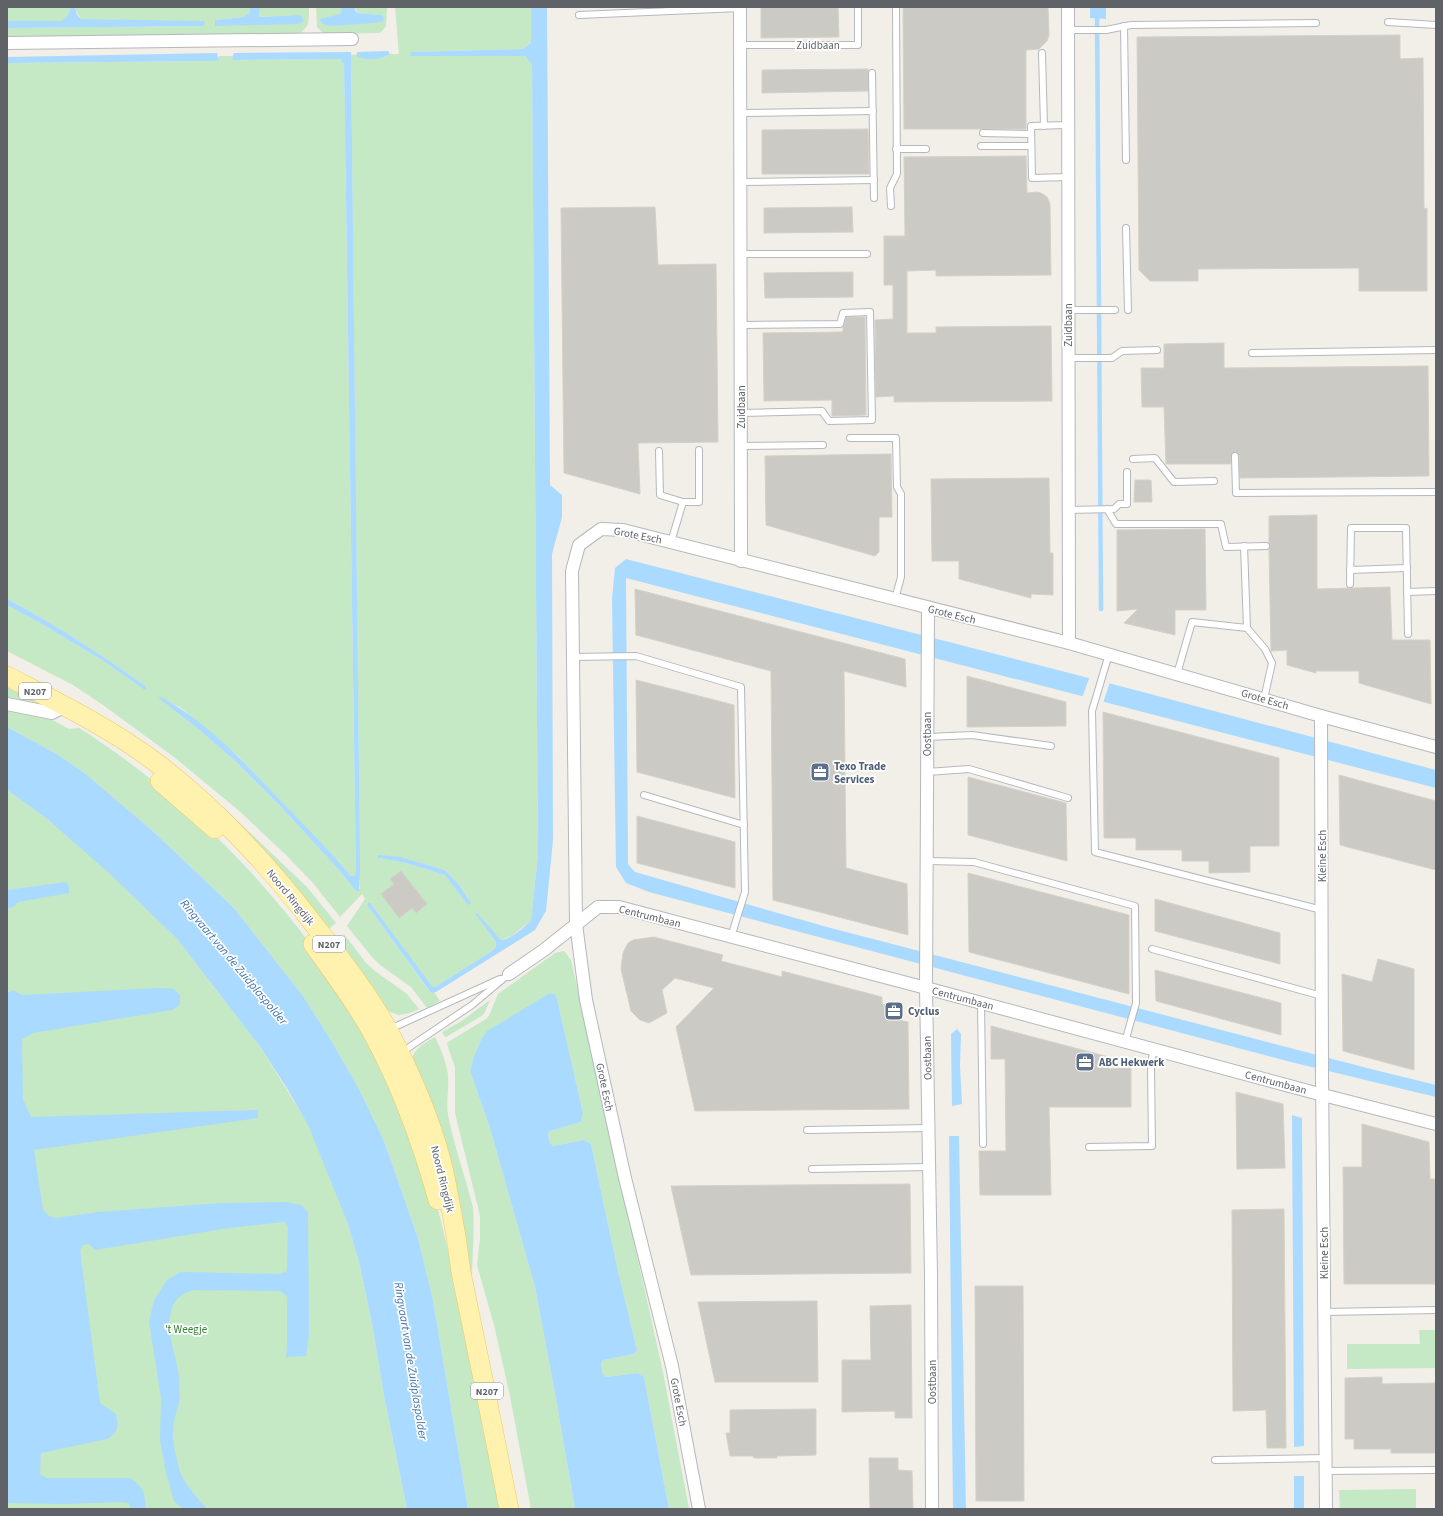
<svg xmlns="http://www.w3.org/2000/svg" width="1443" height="1516" font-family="'Source Sans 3',sans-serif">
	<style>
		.green { fill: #c5e8c5; fill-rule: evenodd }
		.water { fill: #aadaff }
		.pier { fill: #f1efe8 }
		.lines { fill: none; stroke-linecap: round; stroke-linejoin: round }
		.stream { stroke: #aadaff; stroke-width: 4.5 }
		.building { fill: #cccac5; stroke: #d6d1c6 }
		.service-casing { stroke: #b5b8bc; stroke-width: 8 }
		.minor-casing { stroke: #b5b8bc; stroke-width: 14 }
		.primary-casing { stroke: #f2c960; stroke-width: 20 }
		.service { stroke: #fff; stroke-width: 6 }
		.minor { stroke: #fff; stroke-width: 12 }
		.primary { stroke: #fff2af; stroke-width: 19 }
		.labels { text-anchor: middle; stroke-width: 3.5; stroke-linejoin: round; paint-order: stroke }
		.shield { fill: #fff; stroke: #8f9295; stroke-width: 1 }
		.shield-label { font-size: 10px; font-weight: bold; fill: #5f6368 }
		.street-label { font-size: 11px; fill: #5f6368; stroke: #fff }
		.service-label { font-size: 11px; font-weight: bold; fill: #4e5e75; stroke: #fff; text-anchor: start }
		.park-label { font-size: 11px; fill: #348238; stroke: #fff }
		.water-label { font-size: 12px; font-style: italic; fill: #4174aa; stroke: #fff }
	</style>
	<rect width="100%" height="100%" fill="#f1efe8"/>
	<g class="green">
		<path d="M7,7H70C70,14 67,17 61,21H7Z"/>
		<path d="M75,7H250L249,13L243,17L215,20L300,15L259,17L260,7H309C309,21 310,27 297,35L7,38V28L202,26L204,22L81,19L76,11Z"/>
		<polygon points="316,7 342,7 342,13 337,16 323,18 382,15 357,13 355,7 387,7 386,26 380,33 324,34 317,27"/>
		<path d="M395,7H531V43L523,49L411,52L525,56L532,65L538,855L531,920L513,935L501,940L475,914L496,942V947L492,951L435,987L432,986L368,903L367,905L427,988L431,993L434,992L440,1001L427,1008L411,987L380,965L372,957L347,926L365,899L362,894L340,917L313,883L285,854L237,809L174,757L103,705L73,685L7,651V605L40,623L102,660L141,687L144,685C100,654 55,624 7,599V63L216,61L219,60V56H232L233,60L340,59L344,64L356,874L354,876H351L333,856L238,756L180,707L158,698L197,728L234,760L282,808L338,869L356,891L360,889L351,55L357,54V57H385L390,54H399ZM401,857L445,870L460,886L469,899L468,904L445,875L406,863L378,858Z"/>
		<polygon points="7,687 40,704 7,699"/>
		<path d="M7,710L47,717L69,729L79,728C196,802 297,909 367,1030C377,1048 384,1070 392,1089C409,1129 426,1168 438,1210C449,1250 456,1291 464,1332C476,1391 488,1450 500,1509H468L433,1300L418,1238L384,1141L359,1089L331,1040L303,996L234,908L155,833L86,774L57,754L7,727Z"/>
		<polygon points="177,773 224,808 307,887 336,923 326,931"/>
		<polygon points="7,790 47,819 111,874 177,939 261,1048 317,1139 348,1224 360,1266 373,1329 384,1396 407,1509 7,1509"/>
		<polygon points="344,934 366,963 375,971 407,994 419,1009 410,1013 399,1015 390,1012 379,1001 337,947 341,937"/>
		<polygon points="564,951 571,960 663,1372 689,1509 669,1509 644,1377 638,1373 606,1377 603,1376 601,1363 604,1360 634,1354 637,1350 618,1271 591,1144 584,1140 553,1146 550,1143 548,1134 550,1131 581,1122 583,1113 556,995 481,1040 474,1056 470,1071 490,1128 535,1287 556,1399 575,1509 531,1509 510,1396 494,1325 477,1265 480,1239 480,1216 455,1113 455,1068 447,1044 448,1042 486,1019 489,1016 498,994 555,953"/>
		<polygon points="490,1000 484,1014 480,1017 446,1037 444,1036 442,1032 460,1022"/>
		<path d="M435,1037C441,1049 446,1061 448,1075C449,1088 446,1102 448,1115C454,1146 465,1176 473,1207C475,1231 472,1256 472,1280L412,1058C416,1047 425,1043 435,1037Z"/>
		<polygon points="1419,1330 1436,1330 1436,1368 1347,1369 1347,1344 1420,1344"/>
		<polygon points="1416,1489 1416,1509 1340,1509 1339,1490"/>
	</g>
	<g class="water">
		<path d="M70,7H75C76,12 77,16 81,19L204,21L205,24L203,26L7,28V21H61C67,17 70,14 70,7Z"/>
		<polygon points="250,7 260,7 259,17 300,15 304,20 303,22 297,24 215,26 215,20 243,17 249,13"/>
		<path d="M342,7H355V10L357,13L382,15L384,19L383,21L375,23L328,26L322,23L319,20C326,16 334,17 341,13Z"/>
		<path d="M531,7H547L550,485L562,495V517L552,554L553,840L546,911L535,930L436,992L431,993L367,905L368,903H370L432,986L435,987L492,951L496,947V942L475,914L477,913L501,940C513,938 523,928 531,920L538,855L532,65L525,56H410L411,52L523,49L531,43Z"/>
		<polygon points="1090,8 1106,8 1106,19 1090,18"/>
		<path d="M388,51L390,54C381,60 367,60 357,57V52Z"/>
		<path d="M351,52L360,861C360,871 360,882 359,891H356L338,869L282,808L234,760L197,728L158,698L161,697C207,722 243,761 278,798C303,824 328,849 351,876H354L356,874L344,64L340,59L233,60L232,57L234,53Z"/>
		<polygon points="217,53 219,60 216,61 7,63 7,57"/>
		<polygon points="626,559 1139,691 1436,770 1436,788 626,578 628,864 635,872 827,927 1371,1069 1436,1085 1436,1097 1295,1063 649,892 626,883 616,867 612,599 615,568"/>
		<path d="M7,599C55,624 100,654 144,685L147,689L145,690L102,660L40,623L7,605Z"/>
		<polygon points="7,727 57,754 86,774 155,833 234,908 303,996 331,1040 359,1089 384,1141 418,1238 433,1300 468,1509 407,1509 384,1396 373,1329 360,1266 348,1224 309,1127 288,1090 261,1048 177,939 109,873 47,819 7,790"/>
		<polygon points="379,855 401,857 445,870 460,886 471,903 468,905 445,875 406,863 378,858 377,856"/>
		<polygon points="66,882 69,887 69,893 18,902 13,907 7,908 7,890"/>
		<path d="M160,988L174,989L180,995V1005L172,1010L33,1033L22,1039L23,1099L31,1117L258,1110V1118L34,1150L43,1210L49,1216L55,1218L98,1212L222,1203L286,1202L301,1205L308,1212L309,1335L306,1356L286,1357L287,1348V1297L281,1291L194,1290C184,1293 176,1297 172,1308C164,1331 177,1355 179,1378C179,1386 180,1395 179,1402C177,1411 173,1421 173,1430C172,1441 177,1461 180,1472C185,1485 198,1498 207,1509H183L174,1501L166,1473L160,1440L161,1398L149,1322L154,1300L167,1280L181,1272L280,1274L287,1271L288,1226L284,1222L229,1228L95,1250L89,1244L83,1245L80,1250L100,1403L116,1414C119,1427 118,1432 107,1439L41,1453L40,1474L46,1478H130C143,1486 146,1494 145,1509H130L129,1503L122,1502L64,1504L7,1503V993L10,992L13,990L22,995Z"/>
		<polygon points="550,993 556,995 557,999 583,1113 581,1122 550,1131 548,1134 550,1143 553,1146 584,1140 591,1144 618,1271 637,1350 634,1354 604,1360 601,1363 603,1375 606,1377 638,1373 644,1377 669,1509 575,1509 556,1399 535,1287 490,1128 470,1071 474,1056 481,1040 487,1031"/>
		<polygon points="957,1029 961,1034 960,1066 962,1104 952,1106 951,1034"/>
		<polygon points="1292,1115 1302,1118 1304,1446 1294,1447"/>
		<polygon points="949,1136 959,1136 966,1509 953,1509"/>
		<rect x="1294" y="1476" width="10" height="33"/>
	</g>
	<polygon class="pier" points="1090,676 1110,682 1103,703 1082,698"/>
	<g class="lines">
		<polyline class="stream" points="1097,7 1101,609"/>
	</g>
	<g class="building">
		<polygon points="761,7 838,7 839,37 761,38"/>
		<polygon points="903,7 1048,7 1049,35 1047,41 1039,49 1026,50 1026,129 904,129"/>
		<polygon points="1400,35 1400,59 1423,58 1424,209 1427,208 1427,291 1359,291 1359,268 1198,269 1198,281 1150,281 1139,270 1137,37"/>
		<polygon points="868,69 868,91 762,93 762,70"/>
		<polygon points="868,129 869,174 762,174 762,130"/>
		<polygon points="1026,156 1027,193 1037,192 1041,193 1047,197 1050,204 1051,275 936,276 936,270 907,271 907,333 936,333 936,327 1051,326 1052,401 894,402 894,396 876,397 875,320 893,319 893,285 884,285 884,236 905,236 904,157"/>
		<polygon points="655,207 658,265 716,264 718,442 638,443 640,494 564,473 561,208"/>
		<polygon points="852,207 853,232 764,233 764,208"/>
		<polygon points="853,272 853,297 765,298 764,273"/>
		<polygon points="846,317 865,317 866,415 832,416 832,400 764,401 763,333 843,332 843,327"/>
		<polygon points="1224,343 1224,368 1428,366 1429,476 1240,478 1239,455 1235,452 1231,454 1231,464 1166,464 1164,407 1142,407 1141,368 1164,368 1164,344"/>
		<polygon points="891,454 892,517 879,517 879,552 875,556 766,525 765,456"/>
		<polygon points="1049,478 1050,553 1053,553 1053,595 1031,594 1031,598 959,579 959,561 932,561 931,479"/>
		<polygon points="1135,480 1151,480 1152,502 1134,502"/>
		<polygon points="1317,515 1317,589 1390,587 1392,640 1430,640 1431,704 1359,683 1359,671 1316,671 1316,673 1287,665 1287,650 1271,651 1269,549 1270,546 1269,543 1269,516"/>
		<polygon points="1205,529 1206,610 1175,610 1175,635 1124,623 1138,609 1117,611 1117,530"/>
		<polygon points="635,589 905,659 906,687 844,671 846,868 907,884 908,935 773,900 771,671 636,635"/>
		<polygon points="967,676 1066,702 1066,726 967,727"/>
		<polygon points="636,680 734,705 735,798 637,772"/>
		<polygon points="1103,712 1279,758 1279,846 1250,846 1250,872 1209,873 1209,861 1182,861 1182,850 1136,850 1136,838 1104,838"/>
		<polygon points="1339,775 1436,801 1436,870 1340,845"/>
		<polygon points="968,777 1066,803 1067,861 968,835"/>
		<polygon points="637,816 735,842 735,888 637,863"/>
		<polygon points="401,871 427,904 416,913 412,908 399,918 381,894 394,884 390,879"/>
		<polygon points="968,873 1129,915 1129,994 969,952"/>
		<polygon points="1155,899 1280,933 1280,964 1155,931"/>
		<polygon points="654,937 723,955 721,961 782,977 782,971 882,997 882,1004 901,1009 898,1020 908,1022 909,1109 695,1111 676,1027 714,988 675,978 662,990 667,1013 649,1023 640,1020 631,1011 621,969 623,953 628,943 633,940"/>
		<polygon points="1378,959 1414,969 1414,1070 1343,1051 1342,974 1372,982"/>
		<polygon points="1155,970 1281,1003 1281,1035 1156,1001"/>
		<polygon points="991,1026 1109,1057 1109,1069 1131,1068 1131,1107 1049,1107 1051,1195 980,1195 979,1151 1006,1151 1005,1059 991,1059"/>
		<polygon points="1236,1092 1283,1104 1285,1168 1237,1169"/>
		<polygon points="1362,1124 1429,1142 1430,1179 1436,1179 1436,1284 1344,1284 1343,1167 1362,1167"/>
		<polygon points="910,1184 911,1273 691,1275 671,1186"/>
		<polygon points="1284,1209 1286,1448 1267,1448 1266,1410 1233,1411 1232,1210"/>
		<polygon points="975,1286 1023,1286 1024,1501 976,1501"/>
		<polygon points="817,1301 818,1382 715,1382 698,1302"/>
		<polygon points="911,1305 912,1418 895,1418 895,1411 842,1412 842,1360 871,1360 870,1306"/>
		<polygon points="1382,1377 1382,1384 1436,1383 1436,1453 1391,1453 1391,1449 1354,1449 1354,1439 1345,1439 1345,1378"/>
		<polygon points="816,1409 816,1455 777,1456 777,1458 754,1458 753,1456 730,1456 726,1433 730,1433 730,1410"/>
		<polygon points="869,1458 898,1458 898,1470 912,1471 913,1509 870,1509"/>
	</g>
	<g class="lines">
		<g class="service-casing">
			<g id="service">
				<polyline points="579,15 740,8"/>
				<polyline points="1388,22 1436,25"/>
				<polyline points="1124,26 1126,160"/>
				<polyline points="1068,30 1106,30 1131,25 1316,23"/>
				<polyline points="740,45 858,45 858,7"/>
				<polyline points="1042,53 1044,126"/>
				<polyline points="872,73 874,198"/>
				<polyline points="740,113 873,111"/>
				<polyline points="1068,125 1031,126 1032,178 1068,177"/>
				<polyline points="983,133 1031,134"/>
				<polyline points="981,146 1031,146"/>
				<polyline points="896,149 926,149"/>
				<polyline points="740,182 874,180"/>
				<polyline points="891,206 890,188 897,174 896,7"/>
				<polyline points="1126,228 1128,310"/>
				<polyline points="740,254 867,254"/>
				<polyline points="1068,310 1115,310"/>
				<polyline points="1252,353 1436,350"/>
				<polyline points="1068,358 1112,358 1122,351 1157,350"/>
				<polyline points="741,413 822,411 829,421 872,420 870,312 843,313 840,324 742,325"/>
				<polyline points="850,438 896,438 897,487 901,494 901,577 895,599"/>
				<polyline points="741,446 823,445"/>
				<polyline points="659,451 660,495 683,502"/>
				<polyline points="1235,456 1236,493 1436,492"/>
				<polyline points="1133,459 1155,458 1174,482 1214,481"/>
				<polyline points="1107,509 1116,524 1221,524 1226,547 1266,546"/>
				<polyline points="1069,510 1114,509 1119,504 1127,504 1127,472"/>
				<polyline points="671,542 683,502 699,502 699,450"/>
				<polyline points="1350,570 1407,568"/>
				<polyline points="1350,584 1351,528 1406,528 1408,634"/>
				<polyline points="1407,592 1436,591"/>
				<polyline points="1247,628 1265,649 1272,663 1264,699"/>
				<polyline points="1109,654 1092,711 1095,852 1322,910"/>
				<polyline points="573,657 636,656 741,687 745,892 731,937"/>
				<polyline points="1177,674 1192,622 1247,628 1244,546"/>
				<polyline points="928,737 972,735 1051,746"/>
				<polyline points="927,772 969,769 1068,798"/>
				<polyline points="644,795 744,825"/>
				<polyline points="927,861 974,862 1135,906 1136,1003 1125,1042"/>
				<polyline points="1152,949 1322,996"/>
				<polyline points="981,1003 983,1144"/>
				<polyline points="390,1029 500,979"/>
				<polyline points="402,1052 472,1005 509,974"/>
				<polyline points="807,1130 929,1128"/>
				<polyline points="1089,1147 1152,1146 1151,1068 1153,1049"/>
				<polyline points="812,1169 930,1167"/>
				<polyline points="1324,1312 1436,1310"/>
				<polyline points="1215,1460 1325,1458"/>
				<polyline points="1326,1471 1436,1470"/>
			</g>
		</g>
		<g class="minor-casing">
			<g id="minor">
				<polyline points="740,7 741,561"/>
				<polyline points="1068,7 1069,643"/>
				<polyline points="7,43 352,39"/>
				<polyline points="928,608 926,988 931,1275 932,1509"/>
				<polyline points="7,704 52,713 58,710 63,705"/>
				<polyline points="1321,716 1322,1074 1326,1509"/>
				<polyline points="509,974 544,950 598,907 619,907 926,988 1323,1095 1436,1124"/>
				<polyline points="699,1509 672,1366 625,1178 586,1000 576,924 572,571 579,545 601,529 623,530 1069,643 1321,716 1436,747"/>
			</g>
		</g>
		<g class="primary-casing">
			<g id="primary">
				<path d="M7,676C59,703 112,729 158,764C217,809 267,864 312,922C339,957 368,993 389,1032C410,1072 429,1116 441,1160C447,1184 451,1208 455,1231C458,1246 459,1262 462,1277C478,1354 494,1432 509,1509"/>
				<polyline points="160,781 215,829"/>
				<path d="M313,944C333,972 354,1000 371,1030C400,1083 422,1142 438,1200"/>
			</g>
		</g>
		<use href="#service" class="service"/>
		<use href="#minor" class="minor"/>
		<use href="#primary" class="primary"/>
	</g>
	<defs>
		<g id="office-square" transform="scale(1)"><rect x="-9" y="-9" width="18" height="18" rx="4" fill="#5c6f8a" stroke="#fff"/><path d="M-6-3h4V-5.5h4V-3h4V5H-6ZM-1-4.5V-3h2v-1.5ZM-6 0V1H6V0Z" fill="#fff"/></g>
	</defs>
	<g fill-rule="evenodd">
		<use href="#office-square" x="820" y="772"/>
		<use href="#office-square" x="894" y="1011"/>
		<use href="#office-square" x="1085" y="1062"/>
	</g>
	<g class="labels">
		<g class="shield">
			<rect x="19" y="683" width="32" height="16" rx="3"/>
			<rect x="313" y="936" width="32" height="16" rx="3"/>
			<rect x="471" y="1383" width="32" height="16" rx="3"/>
		</g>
		<g class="shield-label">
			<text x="35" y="695">N207</text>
			<text x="329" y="948">N207</text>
			<text x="487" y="1395">N207</text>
		</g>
		<g class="street-label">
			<text x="818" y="49">Zuidbaan</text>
			<text transform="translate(1068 325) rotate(-90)" y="4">Zuidbaan</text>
			<text transform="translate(741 407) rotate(-90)" y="4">Zuidbaan</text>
			<text transform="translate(638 535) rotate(11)" y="4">Grote Esch</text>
			<text transform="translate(952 614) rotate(14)" y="4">Grote Esch</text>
			<text transform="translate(1265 699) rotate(16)" y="4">Grote Esch</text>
			<text transform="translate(927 734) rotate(-90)" y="4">Oostbaan</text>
			<text transform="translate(1322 856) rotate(-90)" y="4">Kleine Esch</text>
			<text transform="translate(291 897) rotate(51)" y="4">Noord Ringdijk</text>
			<text transform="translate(650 916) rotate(14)" y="4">Centrumbaan</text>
			<text transform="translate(963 998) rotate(15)" y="4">Centrumbaan</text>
			<text transform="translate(927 1058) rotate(-91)" y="4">Oostbaan</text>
			<text transform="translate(1276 1082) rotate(15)" y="4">Centrumbaan</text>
			<text transform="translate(605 1087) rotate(78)" y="4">Grote Esch</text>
			<text transform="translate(443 1179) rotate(76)" y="4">Noord Ringdijk</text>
			<text transform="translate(1324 1253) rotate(-90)" y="4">Kleine Esch</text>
			<text transform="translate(932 1382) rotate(-90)" y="4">Oostbaan</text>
			<text transform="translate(679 1402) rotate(79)" y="4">Grote Esch</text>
		</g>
		<g class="service-label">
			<text x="834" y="770">Texo Trade<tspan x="834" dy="13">Services</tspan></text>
			<text x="908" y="1015">Cyclus</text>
			<text x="1099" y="1066">ABC Hekwerk</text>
		</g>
		<g class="park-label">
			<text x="186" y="1333">'t Weegje</text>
		</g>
		<g class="water-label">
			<text transform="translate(234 962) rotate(50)" y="4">Ringvaart van de Zuidplaspolder</text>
			<text transform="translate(411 1361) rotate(81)" y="4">Ringvaart van de Zuidplaspolder</text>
		</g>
	</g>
	<rect width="1443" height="1516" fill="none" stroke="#5f6368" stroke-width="16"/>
</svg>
